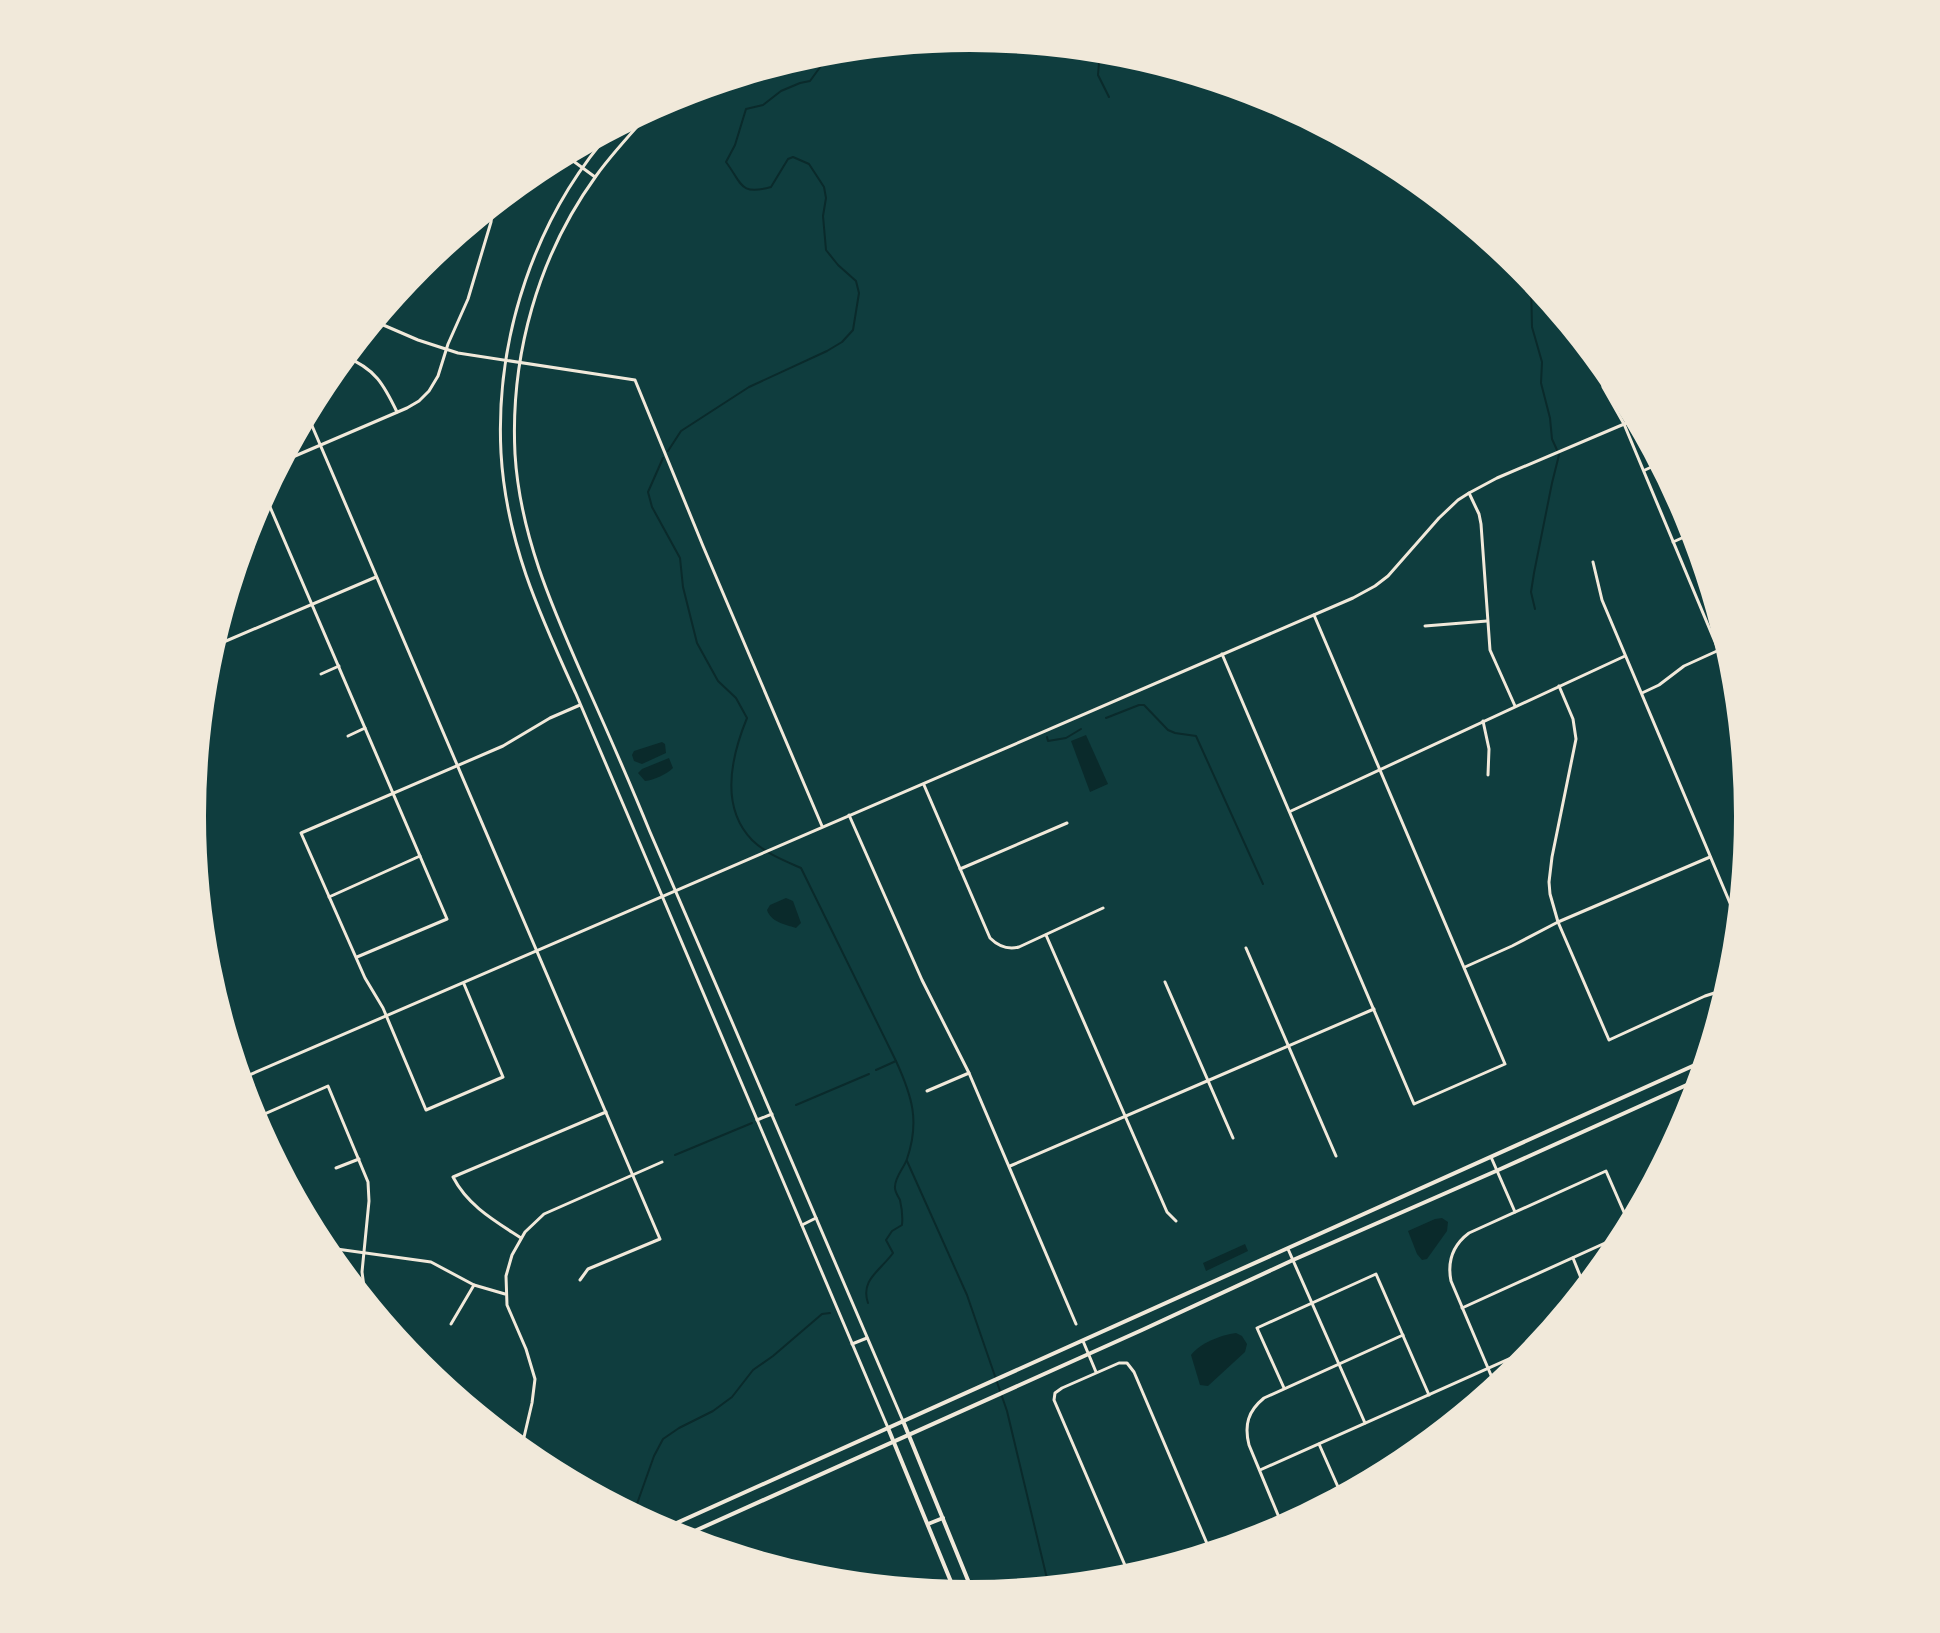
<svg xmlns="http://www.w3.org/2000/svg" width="1940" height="1633" font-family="Spectral,serif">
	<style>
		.water { fill: #0a2a2b }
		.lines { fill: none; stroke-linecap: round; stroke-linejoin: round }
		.stream { stroke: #0a2a2b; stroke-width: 2 }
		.minor { stroke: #f1e9da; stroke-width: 3 }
		.tertiary { stroke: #f1e9da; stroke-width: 3 }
		.secondary { stroke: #f1e9da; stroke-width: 4 }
		.primary { stroke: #f1e9da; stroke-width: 4 }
	</style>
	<rect width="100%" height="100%" fill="#0f3d3e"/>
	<g class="water">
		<polygon points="1086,735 1108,784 1090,792 1071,741"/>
		<polygon points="662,742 665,744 666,753 642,764 634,761 632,755 634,751"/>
		<path d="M669,758L673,768C667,774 654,780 645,781L638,773L642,769Z"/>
		<path d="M786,898L793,901L801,923L796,928C784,924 771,922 767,910L770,905Z"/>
		<polygon points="1442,1218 1448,1222 1447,1231 1427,1259 1422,1260 1417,1254 1408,1231 1435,1219"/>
		<polygon points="1245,1244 1248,1251 1206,1271 1203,1263"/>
		<path d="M1236,1333L1242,1336L1247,1344L1245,1352L1208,1386L1200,1385L1191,1355C1200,1343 1221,1335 1236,1333Z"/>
	</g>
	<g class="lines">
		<g class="stream">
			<polyline points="1100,51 1098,75 1109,97"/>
			<polyline points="1528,275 1531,284 1532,327 1542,362 1541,383 1550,418 1552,439 1557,450"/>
			<path d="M668,451L681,431L749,387L827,351L842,342L853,330L859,293L856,281L838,265L826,250L823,216L826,198L824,187L809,164L793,157L788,159L771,187C739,196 742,183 726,162L735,145L746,109L763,105L781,91L800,83L810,81L826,59L827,52"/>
			<path d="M663,458L648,492L652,507L680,558L683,587L697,643L718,681L736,698L747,718C731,757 720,807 752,840C765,853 785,861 801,868L896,1061C912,1096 920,1121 907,1159C904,1168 894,1178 895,1188C895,1192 898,1196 900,1200C902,1209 903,1216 902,1225L892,1231L886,1240L893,1253C880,1271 860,1280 868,1303"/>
			<polyline points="1535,609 1531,592 1534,573 1552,483 1559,455"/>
			<polyline points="1106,718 1139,705 1144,705 1168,730 1175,733 1196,736 1263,884"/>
			<polyline points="1047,737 1048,741 1066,738 1081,729"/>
			<polyline points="876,1070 896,1061"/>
			<polyline points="796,1105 869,1074"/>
			<polyline points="675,1155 752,1123"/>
			<polyline points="907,1161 967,1295 1007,1411 1049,1587"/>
			<polyline points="633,1515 654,1456 663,1439 679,1428 713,1411 732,1397 753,1370 773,1356 822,1314 830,1313"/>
		</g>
		<g class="minor">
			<polyline points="374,321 418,340 458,353 635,380 703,546 822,826"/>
			<path d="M345,357C375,368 384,385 397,412"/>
			<polyline points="1599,361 1603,387 1624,424 1736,692"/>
			<polyline points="307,414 660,1239 588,1269 580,1280"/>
			<polyline points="281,462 407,408 419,401 429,391 438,376 448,344 468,299 491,222 493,206"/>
			<polyline points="1645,470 1660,463"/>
			<polyline points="264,493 447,919 357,957"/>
			<polyline points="1469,493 1479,514 1481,524 1490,650 1515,706"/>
			<polyline points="1673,542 1693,533"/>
			<polyline points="1593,562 1602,600 1738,922"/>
			<polyline points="1425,626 1487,621"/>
			<polyline points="212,647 376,577"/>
			<polyline points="1222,654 1414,1104 1505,1064 1314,615"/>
			<polyline points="321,674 339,666"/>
			<polyline points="1559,686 1573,719 1576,739 1552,857 1549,882 1550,894 1558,922 1609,1040 1705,996 1727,989"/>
			<polyline points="1642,693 1659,685 1684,666 1728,646"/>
			<polyline points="1483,721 1489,749 1488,775"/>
			<polyline points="348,736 365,728"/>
			<path d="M924,785L990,938C998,946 1007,950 1019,947L1103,908"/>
			<polyline points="1291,811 1625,656"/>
			<polyline points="849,815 922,980 969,1073 1076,1324"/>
			<polyline points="960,869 1067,823"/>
			<polyline points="329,897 420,856"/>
			<polyline points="1046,935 1167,1212 1176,1221"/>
			<polyline points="1246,948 1336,1156"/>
			<polyline points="1465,967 1512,946 1558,922 1710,857"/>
			<polyline points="1165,982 1233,1138"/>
			<polyline points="464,984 503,1077 426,1110 383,1008 365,978 301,833 503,746 550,718 580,705"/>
			<polyline points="927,1091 969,1073"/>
			<polyline points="253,1119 328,1086 368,1182 369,1201 362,1272 366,1302"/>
			<polyline points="1491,1157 1515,1212"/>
			<polyline points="1010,1166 1374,1009"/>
			<polyline points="336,1168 359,1159"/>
			<path d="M521,1238C495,1221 468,1206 453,1177L606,1112"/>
			<polyline points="322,1247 431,1262 474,1285 505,1294"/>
			<polyline points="1288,1249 1365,1423"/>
			<polyline points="1573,1258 1585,1288"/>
			<polyline points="1462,1308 1625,1234"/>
			<polyline points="451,1324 474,1285"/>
			<polyline points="1083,1341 1096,1372"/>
			<path d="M1496,1387L1451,1281C1447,1261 1453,1245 1469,1233L1606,1171L1630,1226"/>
			<polyline points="1284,1388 1257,1328 1376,1274 1429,1395"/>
			<polyline points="1319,1444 1342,1496"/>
			<polyline points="521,1450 532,1403 535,1379 526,1349 507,1305 506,1276 512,1255 525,1232 544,1214 662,1162"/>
			<polyline points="1260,1470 1538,1346"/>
			<path d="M1283,1527L1249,1445C1244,1425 1248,1411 1264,1398L1403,1335"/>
			<polyline points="1130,1577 1054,1400 1055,1393 1062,1388 1119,1363 1127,1363 1134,1372 1211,1553"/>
		</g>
		<g class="tertiary">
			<path d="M657,105C636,128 614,151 596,176C538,256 510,356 515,454C520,537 554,611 587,686C609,735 630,783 650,832C735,1028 819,1224 903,1421"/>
			<path d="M614,128C535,216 495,337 501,453C506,542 540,615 576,694C593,733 609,772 626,811C713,1017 801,1222 888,1428"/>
			<polyline points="565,155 595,177"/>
			<polyline points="240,1079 1353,598 1375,586 1388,576 1439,518 1458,500 1469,493 1497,478 1636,419"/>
			<polyline points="757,1120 772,1114"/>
			<polyline points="802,1225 816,1218"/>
			<polyline points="852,1344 867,1338"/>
		</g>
		<g class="secondary">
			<polyline points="903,1421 974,1595"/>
			<polyline points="888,1428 956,1594"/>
			<polyline points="928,1524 943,1518"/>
		</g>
		<g class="primary">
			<polyline points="661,1530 1706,1060"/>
			<polyline points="679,1538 1142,1330 1293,1260 1496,1171 1700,1079"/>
		</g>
	</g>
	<path d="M0 0H1940V1633H0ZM206 816a764 764 0 1 1 1528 0a764 764 0 1 1-1528 0Z" fill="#f1e9da" fill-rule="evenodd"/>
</svg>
